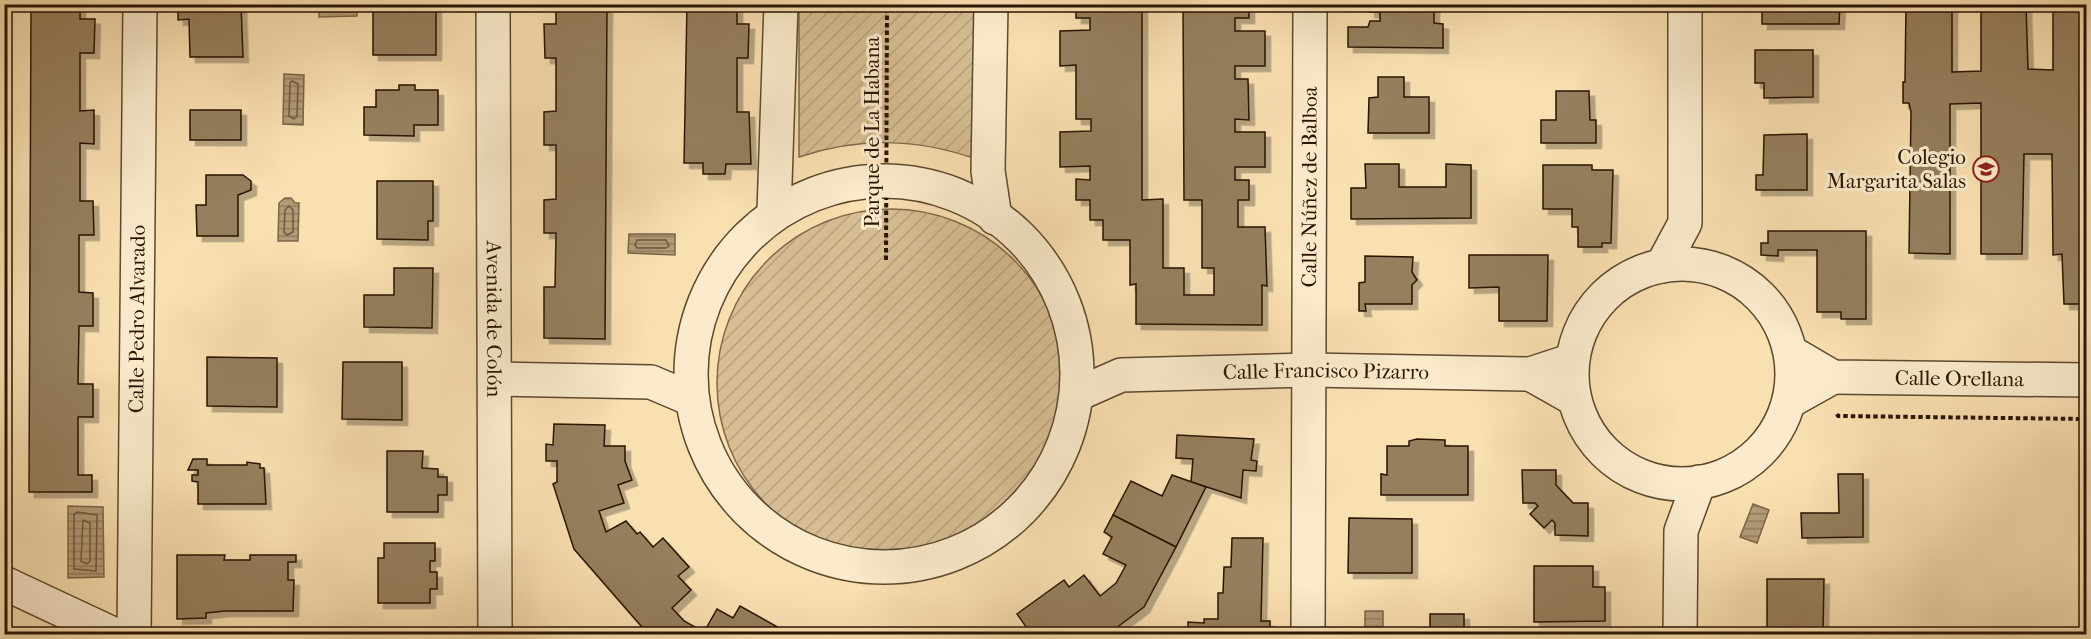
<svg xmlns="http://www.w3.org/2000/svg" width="2091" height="639" font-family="'IM FELL French Canon',serif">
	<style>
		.garden { fill: url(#garden-furrows); stroke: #80694b; stroke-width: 1.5 }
		.water { fill: url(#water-rules); stroke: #7b6548; stroke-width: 1.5 }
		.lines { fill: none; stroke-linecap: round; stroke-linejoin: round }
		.shore { stroke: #6e583c; stroke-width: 1.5 }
		.building { fill: #957f5d; stroke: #291503; stroke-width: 1.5; filter: url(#shadow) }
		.minor-casing { stroke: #5d482e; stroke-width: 36 }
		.tertiary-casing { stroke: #5d482e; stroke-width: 36 }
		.path { stroke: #291503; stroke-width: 4; stroke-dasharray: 4.5 3; stroke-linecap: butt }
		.minor { stroke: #fbebcc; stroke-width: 33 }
		.tertiary { stroke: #fbebcc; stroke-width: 33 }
		.labels { text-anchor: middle; stroke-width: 6; stroke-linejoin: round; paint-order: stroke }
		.street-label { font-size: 21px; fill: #291503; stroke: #fbebcc }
		.poi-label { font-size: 21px; fill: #291503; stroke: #fbebcc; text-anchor: end }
	</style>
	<defs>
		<pattern id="garden-furrows" width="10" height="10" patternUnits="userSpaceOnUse" patternTransform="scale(1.5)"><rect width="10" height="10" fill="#d6bd93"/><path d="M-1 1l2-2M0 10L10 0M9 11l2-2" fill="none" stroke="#b8a27d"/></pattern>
		<pattern id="water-rules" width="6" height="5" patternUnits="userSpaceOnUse" patternTransform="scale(1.5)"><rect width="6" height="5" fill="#b29b76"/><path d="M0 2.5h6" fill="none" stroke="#917d5f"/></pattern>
		<filter id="shadow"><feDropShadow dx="5.5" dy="5.5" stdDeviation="0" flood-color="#0004"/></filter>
	</defs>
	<rect width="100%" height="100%" fill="#f9e0b1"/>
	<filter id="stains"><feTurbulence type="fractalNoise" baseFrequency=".00333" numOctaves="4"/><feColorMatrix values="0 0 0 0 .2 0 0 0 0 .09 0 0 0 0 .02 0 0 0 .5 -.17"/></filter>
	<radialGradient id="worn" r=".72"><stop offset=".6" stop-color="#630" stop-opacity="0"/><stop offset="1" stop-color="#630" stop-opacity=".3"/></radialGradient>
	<g class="garden">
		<path d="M799,5H976V159C916,138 859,137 799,157Z"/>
		<circle cx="891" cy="383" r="174"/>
	</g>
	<g class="water">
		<polygon points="319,5 357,5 357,16 319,17"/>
		<polygon points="284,74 304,75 303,125 283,124"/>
		<polygon points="285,198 291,198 295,203 299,203 298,241 278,241 279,203"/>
		<polygon points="629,234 675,234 675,255 628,253"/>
		<polygon points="1753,504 1769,510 1757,543 1740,537"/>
		<polygon points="68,506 103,507 104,577 68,578"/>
		<rect x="1365" y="611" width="18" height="23"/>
	</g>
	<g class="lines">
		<g class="shore">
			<polygon points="292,81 298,84 297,116 294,119 289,116 290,83"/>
			<polygon points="289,206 293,210 293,232 287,235 284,232 285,210"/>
			<polygon points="637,240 666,240 669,246 666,248 637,248 635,245"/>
			<polygon points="77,512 97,515 96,571 74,569 74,515"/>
			<polygon points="83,520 90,523 90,561 87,564 81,561"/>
		</g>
	</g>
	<g class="building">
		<polygon points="31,4 80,4 80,19 95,19 94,53 80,53 80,111 94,110 94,144 80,143 80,201 93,201 94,235 79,235 79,292 93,293 93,326 79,326 78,384 93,384 93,417 78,417 78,475 92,475 92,492 29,492"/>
		<polygon points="178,4 241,4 243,57 190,57 189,19 178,20"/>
		<polygon points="373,4 429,4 429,7 436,7 436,55 373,55"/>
		<polygon points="556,4 607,4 605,339 544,338 544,287 555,287 556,233 544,233 544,200 556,199 556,145 544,145 544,112 556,111 556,58 545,58 544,24 556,24"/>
		<polygon points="687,4 737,4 737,24 749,24 748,58 737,58 737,112 749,112 751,164 726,164 725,174 703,174 703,163 684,163"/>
		<polygon points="1076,4 1142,4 1142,200 1163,199 1163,268 1184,268 1184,295 1214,295 1214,268 1202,268 1202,200 1184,200 1183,4 1249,4 1249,18 1235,18 1235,31 1265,31 1265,66 1235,66 1235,79 1248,79 1249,120 1235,119 1235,132 1265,132 1265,167 1235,167 1235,180 1249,180 1249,200 1238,200 1238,227 1265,227 1267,286 1262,285 1262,325 1136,324 1136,284 1130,285 1130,240 1103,240 1103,220 1090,220 1090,200 1076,200 1076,179 1090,180 1090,166 1060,167 1060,132 1091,131 1091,119 1076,119 1076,65 1060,66 1060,31 1090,30 1090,18 1076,18"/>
		<polygon points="1369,4 1434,4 1434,23 1443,24 1443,48 1348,47 1348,27 1368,27 1370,21 1380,21 1380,12 1369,12"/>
		<polygon points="1762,4 1840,4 1839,24 1762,24"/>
		<polygon points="1906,4 1952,4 1952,72 1981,71 1981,4 2026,4 2028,69 2053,70 2053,4 2086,4 2086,304 2064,304 2062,254 2053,255 2052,154 2024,154 2022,254 1981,254 1981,103 1950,104 1950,254 1909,253 1911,112 1909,103 1903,103 1903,82 1905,82"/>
		<polygon points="1755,50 1813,50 1813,97 1764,98 1764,83 1755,83"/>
		<polygon points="1378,77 1404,77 1404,97 1429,97 1429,133 1368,133 1369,98 1378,97"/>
		<polygon points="399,85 415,85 415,90 438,90 438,125 414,125 414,136 364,135 364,107 376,107 376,90 399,90"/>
		<polygon points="1556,91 1589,91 1590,120 1596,120 1596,143 1541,143 1541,120 1556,120"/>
		<rect x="190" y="110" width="51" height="30"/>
		<polygon points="1807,134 1807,190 1756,190 1756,175 1763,175 1764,135"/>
		<polygon points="1365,164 1399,164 1399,187 1446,187 1446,164 1471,165 1471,218 1351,219 1351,188 1366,188"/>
		<polygon points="1543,165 1592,165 1592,170 1613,170 1611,243 1602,243 1602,247 1578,247 1578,227 1572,227 1572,209 1543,209"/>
		<polygon points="206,175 243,175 251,181 251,190 238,195 238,236 197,236 196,205 206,205"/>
		<polygon points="377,181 433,181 433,221 428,221 428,240 377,239"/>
		<polygon points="1768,231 1866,231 1866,319 1841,319 1841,312 1817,312 1817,250 1778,250 1778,256 1761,255 1761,243 1768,243"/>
		<polygon points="1469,255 1548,255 1547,321 1499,321 1499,287 1469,288"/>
		<polygon points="1365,256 1413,257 1412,272 1417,280 1412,285 1412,304 1365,304 1366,311 1359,311 1359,283 1365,282"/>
		<polygon points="394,268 433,268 432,328 364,327 364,295 394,295"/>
		<polygon points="207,357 277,358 277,407 207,406"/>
		<polygon points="343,362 402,362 402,420 342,419"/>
		<polygon points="554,424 605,425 604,446 625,446 625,461 632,480 618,485 624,503 599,511 606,532 626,521 637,534 640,532 653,547 663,538 689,567 678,576 691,590 672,608 684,621 704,632 717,609 733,618 740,606 790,634 648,634 574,549 553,484 557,482 557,461 546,461 546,444 553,445"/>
		<polygon points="1177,435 1254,439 1251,460 1257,461 1256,471 1243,470 1241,498 1191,482 1193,459 1176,458"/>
		<polygon points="1417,439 1445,440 1445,446 1468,446 1468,495 1381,495 1381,474 1387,475 1387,446 1409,446 1409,441"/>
		<polygon points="387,451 423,451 422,468 438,469 438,477 447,477 447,495 438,495 438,512 387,512"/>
		<polygon points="193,459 207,459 207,465 247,465 247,462 260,464 260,468 264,468 266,504 198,504 198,482 192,481 192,475 198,475 198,470 188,470"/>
		<polygon points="1522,470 1556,470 1556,485 1573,503 1588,503 1588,536 1555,535 1555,523 1552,520 1544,528 1530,514 1538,506 1535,503 1523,503"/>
		<polygon points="1838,474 1863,474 1863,537 1802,538 1801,513 1839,513"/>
		<polygon points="1172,475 1206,487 1176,547 1113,515 1131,481 1162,496"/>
		<polygon points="1113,515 1176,547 1144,607 1108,634 1031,634 1017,614 1064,580 1069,587 1084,575 1100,596 1116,583 1126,565 1103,554 1112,537 1104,532"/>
		<polygon points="1349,518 1412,519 1412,573 1348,573"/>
		<polygon points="1232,538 1263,538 1261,621 1270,621 1270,634 1188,634 1188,622 1204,623 1204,619 1218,619 1218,593 1223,593 1224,567 1231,567"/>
		<polygon points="384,543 435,543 435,561 430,561 430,572 437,572 437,589 430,589 430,603 378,603 378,558 384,558"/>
		<polygon points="177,555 225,555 224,560 250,560 250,555 296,555 296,562 288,562 288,580 294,580 293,611 225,611 206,613 206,618 177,619"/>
		<polygon points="1534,566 1593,566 1593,587 1605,587 1605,621 1534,622"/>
		<polygon points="1767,579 1824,579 1823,634 1767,634"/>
		<rect x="1430" y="614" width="34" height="20"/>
	</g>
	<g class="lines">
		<g class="minor-casing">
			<g id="minor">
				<path id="s1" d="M493,4L495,634"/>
				<polyline points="991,4 988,171 995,218"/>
				<circle cx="884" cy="374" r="193"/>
				<polyline points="774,212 781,4"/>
				<path id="s2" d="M1792,353L1833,377L2086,380"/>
				<polyline points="1530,374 1571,397"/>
				<polyline points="496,379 651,382 691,399"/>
				<path id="s3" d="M1078,394L1121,375L1309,370L1530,374L1570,361"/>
				<polyline points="1790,401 1833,377"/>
				<polyline points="4,583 113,634"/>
				<path id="s4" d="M134,634L140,4"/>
				<path id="s5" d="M1308,634L1310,4"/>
			</g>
		</g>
		<g class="tertiary-casing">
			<g id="tertiary">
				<circle cx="1682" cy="374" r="110"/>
				<polyline points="1662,266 1685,223 1685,4"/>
				<polyline points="1680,634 1681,531 1699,482"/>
			</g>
		</g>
		<g class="path">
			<polyline points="886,260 887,4"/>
			<polyline points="1837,414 1838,416 2086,419"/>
		</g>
		<use href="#minor" class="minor"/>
		<use href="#tertiary" class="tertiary"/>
	</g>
	<defs>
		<g id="school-ring" transform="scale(1.35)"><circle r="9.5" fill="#fbebcc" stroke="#8f2418" stroke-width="1.5"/><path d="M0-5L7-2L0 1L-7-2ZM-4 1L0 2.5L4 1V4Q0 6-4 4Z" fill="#8f2418"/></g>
	</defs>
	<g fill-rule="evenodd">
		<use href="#school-ring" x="1986" y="169"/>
	</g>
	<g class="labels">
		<g class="street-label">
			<text transform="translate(872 132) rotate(-90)" y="7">Parque de La Habana</text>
			<text dy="7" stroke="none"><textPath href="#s5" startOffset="447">Calle Núñez de Balboa</textPath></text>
			<text dy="7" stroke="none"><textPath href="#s1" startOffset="315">Avenida de Colón</textPath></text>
			<text dy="7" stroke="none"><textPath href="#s4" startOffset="315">Calle Pedro Alvarado</textPath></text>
			<text dy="7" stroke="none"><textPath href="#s3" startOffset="252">Calle Francisco Pizarro</textPath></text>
			<text dy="7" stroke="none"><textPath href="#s2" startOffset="174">Calle Orellana</textPath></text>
		</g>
		<g class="poi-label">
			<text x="1966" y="164">Colegio<tspan x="1966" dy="24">Margarita Salas</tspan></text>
		</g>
	</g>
	<rect width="2091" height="639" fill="none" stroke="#f9e0b1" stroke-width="24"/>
	<rect x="6" y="6" width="2079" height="627" fill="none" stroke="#291503" stroke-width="3"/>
	<rect x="12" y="12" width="2067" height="615" fill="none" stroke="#291503" stroke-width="1.5"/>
	<rect width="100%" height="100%" filter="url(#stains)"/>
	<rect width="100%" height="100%" fill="url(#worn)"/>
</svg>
